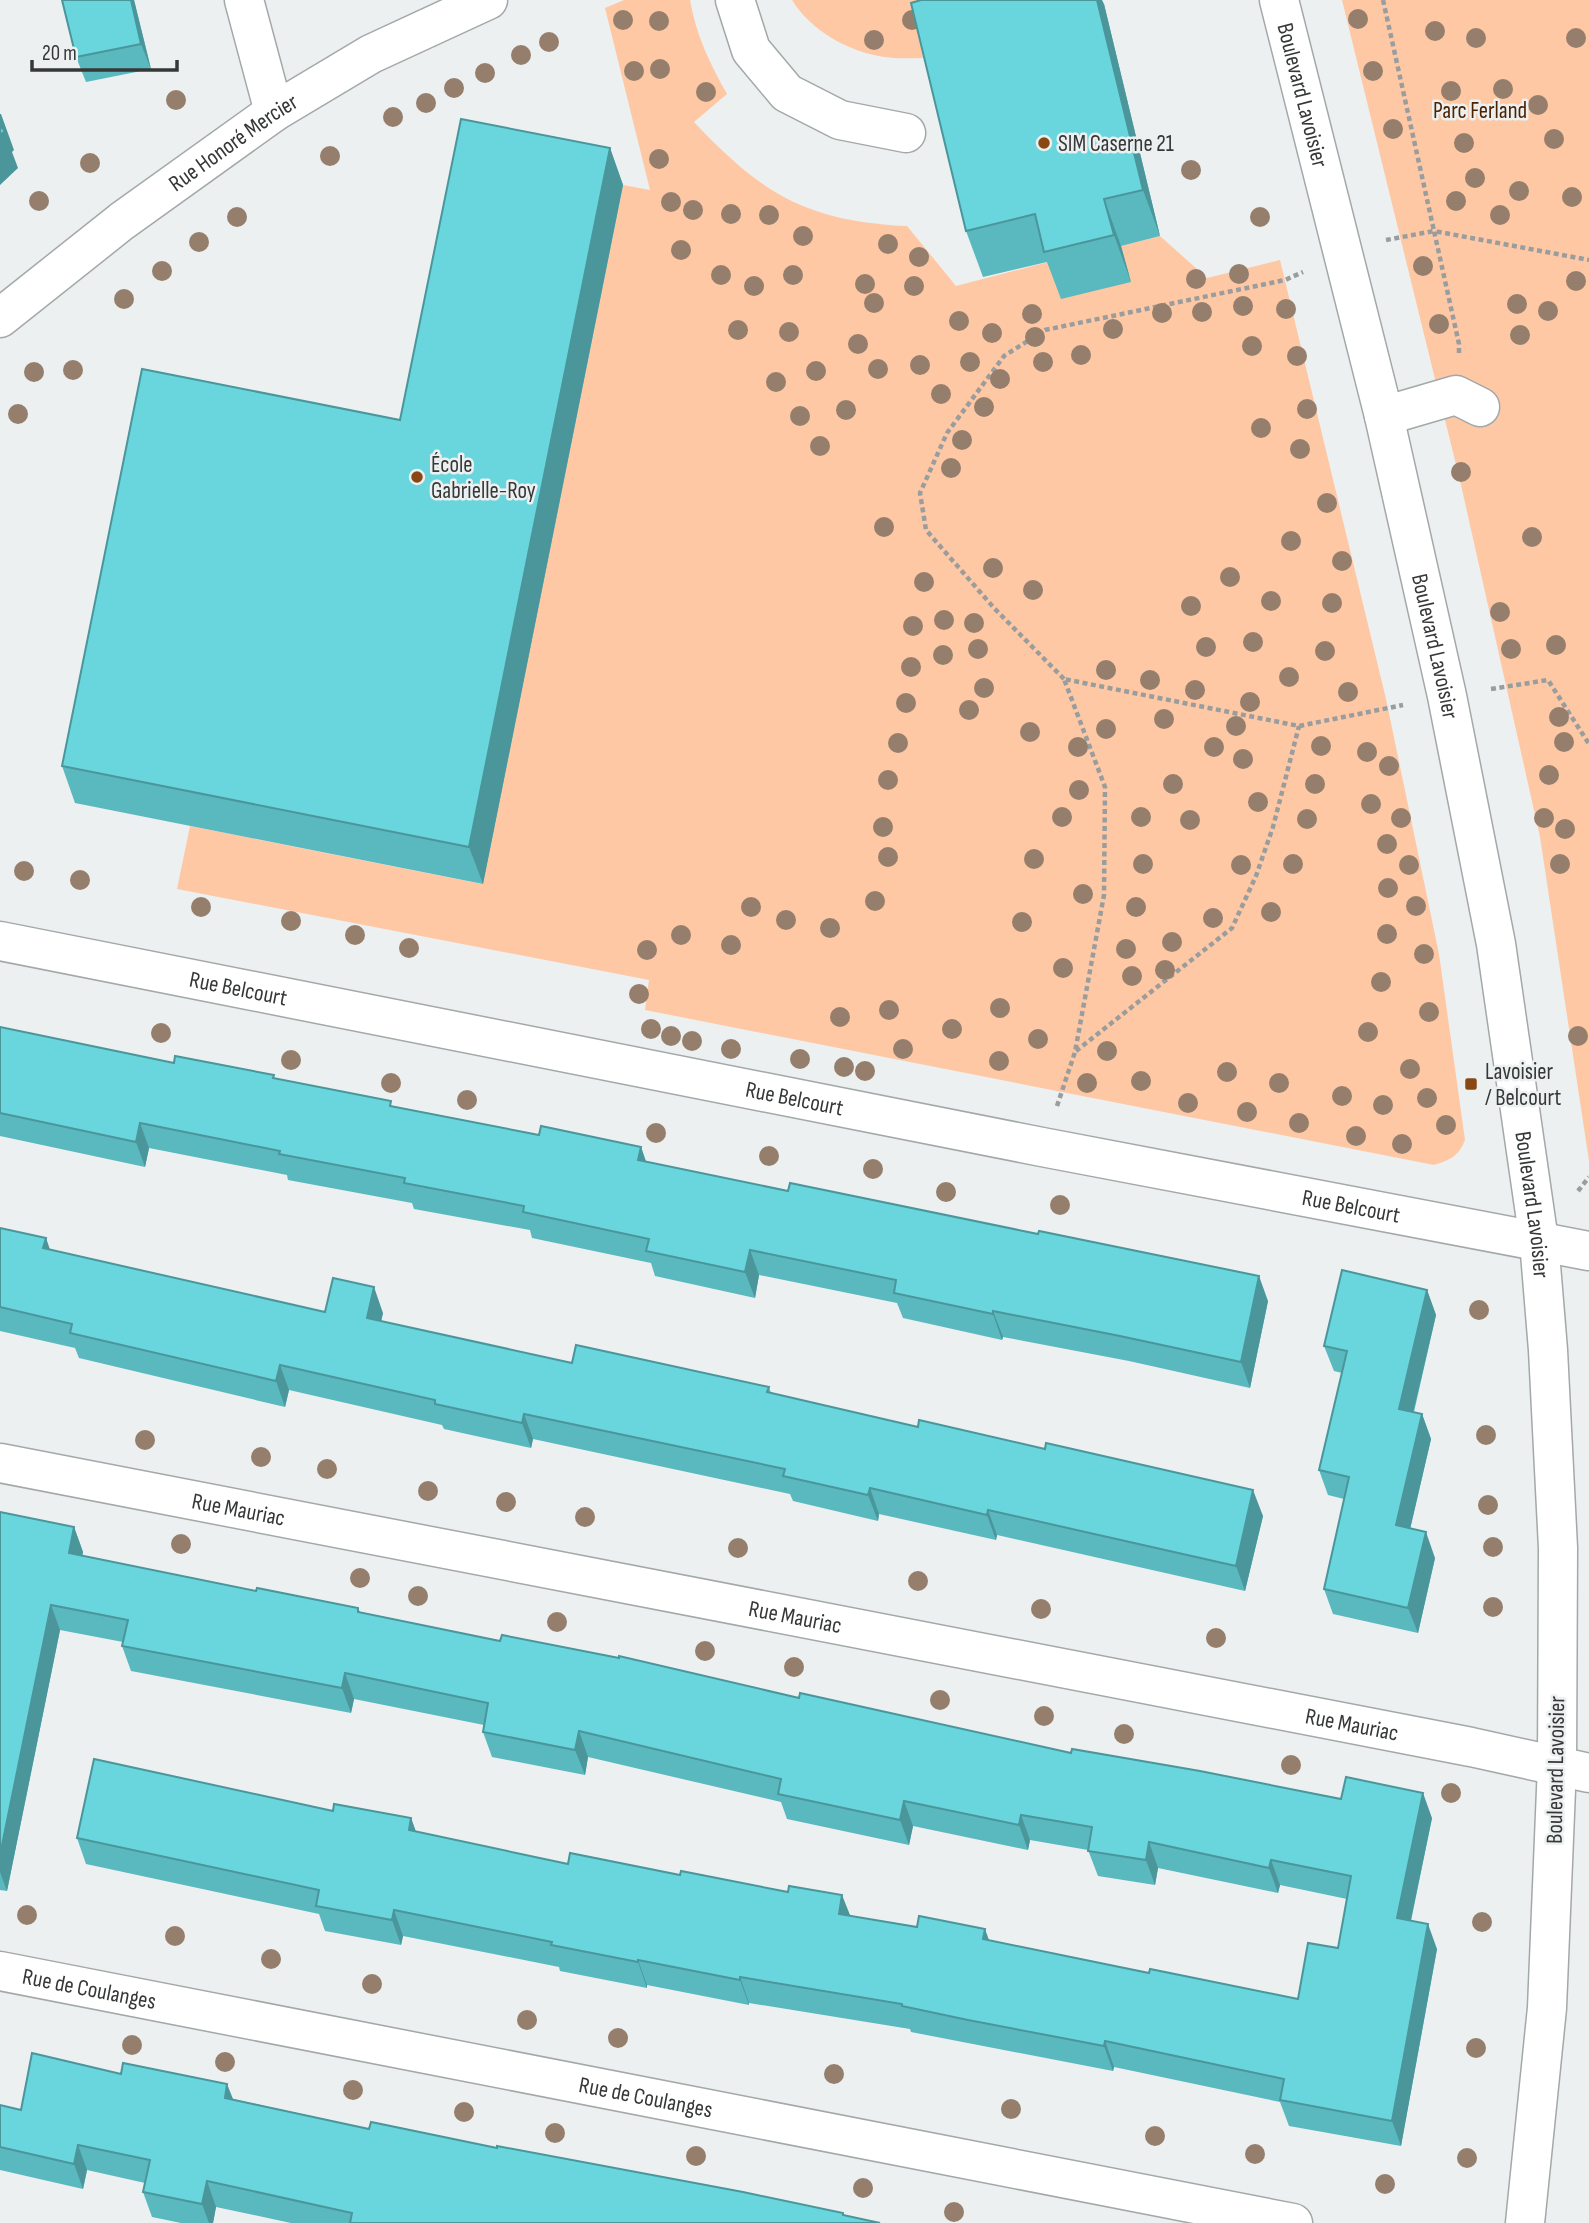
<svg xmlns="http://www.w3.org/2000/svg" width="1589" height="2223" font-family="'Sofia Sans Condensed',sans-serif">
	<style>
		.green { fill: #ffc8a5 }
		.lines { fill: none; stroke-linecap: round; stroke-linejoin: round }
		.minor-casing { stroke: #a3a8a8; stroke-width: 41 }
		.path { stroke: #9a9d9d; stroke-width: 4.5; stroke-dasharray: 5 3.5; stroke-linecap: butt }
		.minor { stroke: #fff; stroke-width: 38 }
		.tree { fill: #957f6c }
		.wall { fill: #5ab8bf }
		.shaded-wall { fill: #4a969b }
		.building { fill: #69d6de; stroke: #4a969b; stroke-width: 2 }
		.poi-dot { fill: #884713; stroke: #ecf0f1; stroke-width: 2.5 }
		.labels { text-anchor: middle; stroke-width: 5; stroke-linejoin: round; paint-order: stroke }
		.street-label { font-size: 23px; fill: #363838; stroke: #ecf0f1 }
		.park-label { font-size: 23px; fill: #4d2200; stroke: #ecf0f1 }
		.poi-label { font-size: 23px; fill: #363838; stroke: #ecf0f1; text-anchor: start }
	</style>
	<rect width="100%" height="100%" fill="#ecf0f1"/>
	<g class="green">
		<path d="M624,0H690C696,35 710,64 727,94L694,122C762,194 806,221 907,226L956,286L1052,261L1130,282L1121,246L1160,236L1207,278L1280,260L1386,699L1439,954L1465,1140C1459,1156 1450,1160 1434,1165L645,1010L649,980L177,889L190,826L482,884L623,185L650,190L605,8Z"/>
		<path d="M792,0H1000L950,40L921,47L923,58C910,58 897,59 884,57C849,52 810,30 792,0Z"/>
		<polygon points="1342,0 1589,0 1589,1161 1540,837 1461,485"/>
	</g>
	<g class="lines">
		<g class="minor-casing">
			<g id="minor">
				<polyline points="244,0 274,112"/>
				<polyline points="735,0 751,50 787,93 840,120 906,133"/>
				<path id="s1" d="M1279,0L1384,416L1447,696L1496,944L1539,1241L1548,1350L1558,1548L1557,1765L1547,2008L1525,2223"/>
				<path id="s2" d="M0,318L122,221L274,112L371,54L488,0"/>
				<polyline points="1384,416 1456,395 1480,407"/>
				<path id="s3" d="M0,941L1042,1147L1589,1251"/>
				<path id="s4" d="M0,1463L1471,1747L1589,1773"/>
				<path id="s5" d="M0,1971L1293,2223"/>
			</g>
		</g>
		<g class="path">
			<polyline points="1383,0 1434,231 1386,240"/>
			<polyline points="1459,353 1459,344 1434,231 1589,260"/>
			<polyline points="1064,679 994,608 926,530 920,493 947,433 1004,356 1045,330 1285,280 1303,272"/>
			<polyline points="1491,689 1548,680 1589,744"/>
			<polyline points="1076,1051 1232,928 1256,876 1273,827 1299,726"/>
			<polyline points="1057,1106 1075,1052 1104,895 1105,787 1064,679 1299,726 1403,705"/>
			<polyline points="1578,1191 1589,1177"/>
		</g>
		<use href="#minor" class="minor"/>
	</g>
	<g class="tree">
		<circle cx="1358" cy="19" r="10"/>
		<circle cx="623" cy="20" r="10"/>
		<circle cx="912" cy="20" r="10"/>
		<circle cx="659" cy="21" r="10"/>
		<circle cx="1435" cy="31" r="10"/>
		<circle cx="1476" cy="38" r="10"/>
		<circle cx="1576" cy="38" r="10"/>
		<circle cx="874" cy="40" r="10"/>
		<circle cx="549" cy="42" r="10"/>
		<circle cx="521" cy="55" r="10"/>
		<circle cx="660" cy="69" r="10"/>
		<circle cx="634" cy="71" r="10"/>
		<circle cx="1373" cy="71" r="10"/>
		<circle cx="485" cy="73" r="10"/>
		<circle cx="454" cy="88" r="10"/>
		<circle cx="1503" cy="89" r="10"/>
		<circle cx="1451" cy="91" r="10"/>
		<circle cx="706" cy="92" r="10"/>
		<circle cx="176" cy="100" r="10"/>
		<circle cx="426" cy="103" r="10"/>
		<circle cx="1538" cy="105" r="10"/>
		<circle cx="393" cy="117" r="10"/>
		<circle cx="1393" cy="129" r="10"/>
		<circle cx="1554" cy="139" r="10"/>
		<circle cx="1464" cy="143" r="10"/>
		<circle cx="330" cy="156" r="10"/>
		<circle cx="659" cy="159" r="10"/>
		<circle cx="90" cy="163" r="10"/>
		<circle cx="1191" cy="170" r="10"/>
		<circle cx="1475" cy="178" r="10"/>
		<circle cx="1519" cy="191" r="10"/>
		<circle cx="1572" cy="197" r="10"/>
		<circle cx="39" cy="201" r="10"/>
		<circle cx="1456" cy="201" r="10"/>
		<circle cx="671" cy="202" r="10"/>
		<circle cx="693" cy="210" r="10"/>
		<circle cx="731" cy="214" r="10"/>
		<circle cx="769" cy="215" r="10"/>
		<circle cx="1500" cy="215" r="10"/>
		<circle cx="237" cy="217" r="10"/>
		<circle cx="1260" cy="217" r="10"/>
		<circle cx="803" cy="236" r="10"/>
		<circle cx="199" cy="242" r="10"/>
		<circle cx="888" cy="244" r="10"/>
		<circle cx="681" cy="250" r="10"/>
		<circle cx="919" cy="257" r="10"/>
		<circle cx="1423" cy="266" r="10"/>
		<circle cx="162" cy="271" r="10"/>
		<circle cx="1239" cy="274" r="10"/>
		<circle cx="721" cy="275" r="10"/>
		<circle cx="793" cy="275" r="10"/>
		<circle cx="1196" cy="279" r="10"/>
		<circle cx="1576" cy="281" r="10"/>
		<circle cx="865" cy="284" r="10"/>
		<circle cx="754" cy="286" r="10"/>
		<circle cx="914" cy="286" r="10"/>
		<circle cx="124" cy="299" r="10"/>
		<circle cx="874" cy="303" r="10"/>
		<circle cx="1517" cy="304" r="10"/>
		<circle cx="1243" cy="306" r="10"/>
		<circle cx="1286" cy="309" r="10"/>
		<circle cx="1548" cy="311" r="10"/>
		<circle cx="1202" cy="312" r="10"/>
		<circle cx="1162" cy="313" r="10"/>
		<circle cx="1032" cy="314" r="10"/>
		<circle cx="959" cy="321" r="10"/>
		<circle cx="1439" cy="324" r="10"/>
		<circle cx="1113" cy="329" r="10"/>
		<circle cx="738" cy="330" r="10"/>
		<circle cx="789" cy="332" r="10"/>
		<circle cx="992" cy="333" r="10"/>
		<circle cx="1520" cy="335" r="10"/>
		<circle cx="1035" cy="337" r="10"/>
		<circle cx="858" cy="344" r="10"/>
		<circle cx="1252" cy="346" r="10"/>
		<circle cx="1081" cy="355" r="10"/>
		<circle cx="1297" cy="356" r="10"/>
		<circle cx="970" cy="362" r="10"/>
		<circle cx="1043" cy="362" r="10"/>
		<circle cx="920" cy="365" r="10"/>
		<circle cx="878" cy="369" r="10"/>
		<circle cx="73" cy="370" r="10"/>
		<circle cx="816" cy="371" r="10"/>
		<circle cx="34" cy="372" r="10"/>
		<circle cx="1000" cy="379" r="10"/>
		<circle cx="776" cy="382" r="10"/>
		<circle cx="941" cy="394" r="10"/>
		<circle cx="984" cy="407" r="10"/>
		<circle cx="1307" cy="409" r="10"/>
		<circle cx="846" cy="410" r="10"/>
		<circle cx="18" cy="414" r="10"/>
		<circle cx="800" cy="416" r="10"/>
		<circle cx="1261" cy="428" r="10"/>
		<circle cx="962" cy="440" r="10"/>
		<circle cx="820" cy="446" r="10"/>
		<circle cx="1300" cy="449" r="10"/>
		<circle cx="951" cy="468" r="10"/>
		<circle cx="1461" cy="472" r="10"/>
		<circle cx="1327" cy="503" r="10"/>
		<circle cx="884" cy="527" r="10"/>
		<circle cx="1532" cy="537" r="10"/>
		<circle cx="1291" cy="541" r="10"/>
		<circle cx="1342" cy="561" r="10"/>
		<circle cx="993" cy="568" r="10"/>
		<circle cx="1230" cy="577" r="10"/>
		<circle cx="924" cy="582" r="10"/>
		<circle cx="1033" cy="590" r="10"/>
		<circle cx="1271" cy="601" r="10"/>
		<circle cx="1332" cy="603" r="10"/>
		<circle cx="1191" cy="606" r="10"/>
		<circle cx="1500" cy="612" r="10"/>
		<circle cx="944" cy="620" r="10"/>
		<circle cx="974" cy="623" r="10"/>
		<circle cx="913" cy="626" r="10"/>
		<circle cx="1253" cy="642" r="10"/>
		<circle cx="1556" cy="645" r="10"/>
		<circle cx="1206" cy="647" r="10"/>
		<circle cx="978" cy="649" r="10"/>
		<circle cx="1511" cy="649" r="10"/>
		<circle cx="1325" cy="651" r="10"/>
		<circle cx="943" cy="655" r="10"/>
		<circle cx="911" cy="667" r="10"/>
		<circle cx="1106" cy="670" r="10"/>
		<circle cx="1289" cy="677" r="10"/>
		<circle cx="1150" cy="680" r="10"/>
		<circle cx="984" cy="688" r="10"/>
		<circle cx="1195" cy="690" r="10"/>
		<circle cx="1348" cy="692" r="10"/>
		<circle cx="1250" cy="702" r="10"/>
		<circle cx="906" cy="703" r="10"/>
		<circle cx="969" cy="710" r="10"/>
		<circle cx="1559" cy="717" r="10"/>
		<circle cx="1164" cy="719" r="10"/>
		<circle cx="1236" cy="726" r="10"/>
		<circle cx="1106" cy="729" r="10"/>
		<circle cx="1030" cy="732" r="10"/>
		<circle cx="1564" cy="742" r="10"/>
		<circle cx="898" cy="743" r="10"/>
		<circle cx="1321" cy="746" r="10"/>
		<circle cx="1078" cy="747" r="10"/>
		<circle cx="1214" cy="747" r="10"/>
		<circle cx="1367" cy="752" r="10"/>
		<circle cx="1243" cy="759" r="10"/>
		<circle cx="1389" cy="766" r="10"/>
		<circle cx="1549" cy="775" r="10"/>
		<circle cx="888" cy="780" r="10"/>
		<circle cx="1173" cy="784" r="10"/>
		<circle cx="1315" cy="784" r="10"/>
		<circle cx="1079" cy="790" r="10"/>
		<circle cx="1258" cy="802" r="10"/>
		<circle cx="1371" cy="804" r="10"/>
		<circle cx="1062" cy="817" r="10"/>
		<circle cx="1141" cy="817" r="10"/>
		<circle cx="1401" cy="818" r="10"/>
		<circle cx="1544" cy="818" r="10"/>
		<circle cx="1307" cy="819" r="10"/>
		<circle cx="1190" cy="820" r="10"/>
		<circle cx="883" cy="827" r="10"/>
		<circle cx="1565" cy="829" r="10"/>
		<circle cx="1387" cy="844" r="10"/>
		<circle cx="888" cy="857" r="10"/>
		<circle cx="1034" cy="859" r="10"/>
		<circle cx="1143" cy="864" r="10"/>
		<circle cx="1293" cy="864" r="10"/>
		<circle cx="1560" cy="864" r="10"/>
		<circle cx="1241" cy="865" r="10"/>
		<circle cx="1409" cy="865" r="10"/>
		<circle cx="24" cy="871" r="10"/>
		<circle cx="80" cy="880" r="10"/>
		<circle cx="1388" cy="888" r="10"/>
		<circle cx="1083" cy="894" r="10"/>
		<circle cx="875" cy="901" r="10"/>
		<circle cx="1416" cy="906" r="10"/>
		<circle cx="201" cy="907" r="10"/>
		<circle cx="751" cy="907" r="10"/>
		<circle cx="1136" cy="907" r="10"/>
		<circle cx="1271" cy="912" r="10"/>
		<circle cx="1213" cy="918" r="10"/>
		<circle cx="786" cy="920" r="10"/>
		<circle cx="291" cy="921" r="10"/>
		<circle cx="1022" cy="922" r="10"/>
		<circle cx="830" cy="928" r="10"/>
		<circle cx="1387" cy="934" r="10"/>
		<circle cx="355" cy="935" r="10"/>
		<circle cx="681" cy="935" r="10"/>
		<circle cx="1172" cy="942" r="10"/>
		<circle cx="731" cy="945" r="10"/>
		<circle cx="409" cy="948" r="10"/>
		<circle cx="1126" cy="949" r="10"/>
		<circle cx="647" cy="950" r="10"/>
		<circle cx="1424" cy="954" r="10"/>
		<circle cx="1063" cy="968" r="10"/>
		<circle cx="1165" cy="970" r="10"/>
		<circle cx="1132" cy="976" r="10"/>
		<circle cx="1381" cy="982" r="10"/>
		<circle cx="639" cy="994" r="10"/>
		<circle cx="1000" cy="1008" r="10"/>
		<circle cx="889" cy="1010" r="10"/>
		<circle cx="1429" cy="1012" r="10"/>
		<circle cx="840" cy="1017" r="10"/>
		<circle cx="651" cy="1029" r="10"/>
		<circle cx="952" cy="1029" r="10"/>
		<circle cx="1368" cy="1032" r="10"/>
		<circle cx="161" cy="1033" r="10"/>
		<circle cx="671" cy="1036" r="10"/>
		<circle cx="1578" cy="1036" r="10"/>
		<circle cx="1038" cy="1039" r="10"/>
		<circle cx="692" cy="1041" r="10"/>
		<circle cx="731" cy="1049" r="10"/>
		<circle cx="903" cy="1049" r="10"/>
		<circle cx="1107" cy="1051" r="10"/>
		<circle cx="800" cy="1059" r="10"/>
		<circle cx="291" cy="1060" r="10"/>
		<circle cx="999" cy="1061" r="10"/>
		<circle cx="844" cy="1067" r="10"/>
		<circle cx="1410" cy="1069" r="10"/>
		<circle cx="865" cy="1071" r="10"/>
		<circle cx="1227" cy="1072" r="10"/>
		<circle cx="1141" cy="1081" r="10"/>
		<circle cx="391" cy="1083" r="10"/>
		<circle cx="1087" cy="1083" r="10"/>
		<circle cx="1279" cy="1083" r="10"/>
		<circle cx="1342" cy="1096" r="10"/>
		<circle cx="1427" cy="1098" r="10"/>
		<circle cx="467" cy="1100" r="10"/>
		<circle cx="1188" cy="1103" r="10"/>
		<circle cx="1383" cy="1105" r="10"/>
		<circle cx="1247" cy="1112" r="10"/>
		<circle cx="1299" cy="1123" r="10"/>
		<circle cx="1446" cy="1125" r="10"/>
		<circle cx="656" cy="1133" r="10"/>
		<circle cx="1356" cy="1136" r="10"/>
		<circle cx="1402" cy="1144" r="10"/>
		<circle cx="769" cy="1156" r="10"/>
		<circle cx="873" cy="1169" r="10"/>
		<circle cx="946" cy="1192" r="10"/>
		<circle cx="1060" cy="1205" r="10"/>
		<circle cx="1479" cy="1310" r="10"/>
		<circle cx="1486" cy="1435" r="10"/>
		<circle cx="145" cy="1440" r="10"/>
		<circle cx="261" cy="1457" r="10"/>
		<circle cx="327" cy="1469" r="10"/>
		<circle cx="428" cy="1491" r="10"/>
		<circle cx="506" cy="1502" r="10"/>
		<circle cx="1488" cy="1505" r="10"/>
		<circle cx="585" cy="1517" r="10"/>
		<circle cx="181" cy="1544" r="10"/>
		<circle cx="1493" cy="1547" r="10"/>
		<circle cx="738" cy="1548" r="10"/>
		<circle cx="360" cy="1578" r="10"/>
		<circle cx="918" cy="1581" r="10"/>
		<circle cx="418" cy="1596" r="10"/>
		<circle cx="1493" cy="1607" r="10"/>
		<circle cx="1041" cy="1609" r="10"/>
		<circle cx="557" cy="1622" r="10"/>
		<circle cx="1216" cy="1638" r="10"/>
		<circle cx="705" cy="1651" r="10"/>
		<circle cx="794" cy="1667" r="10"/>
		<circle cx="940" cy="1700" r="10"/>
		<circle cx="1044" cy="1716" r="10"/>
		<circle cx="1124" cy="1734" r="10"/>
		<circle cx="1291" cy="1765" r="10"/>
		<circle cx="1451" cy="1793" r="10"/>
		<circle cx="27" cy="1915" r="10"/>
		<circle cx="1482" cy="1922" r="10"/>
		<circle cx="175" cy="1936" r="10"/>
		<circle cx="271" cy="1959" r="10"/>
		<circle cx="372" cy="1984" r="10"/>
		<circle cx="527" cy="2020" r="10"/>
		<circle cx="618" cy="2038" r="10"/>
		<circle cx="132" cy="2045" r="10"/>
		<circle cx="1476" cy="2048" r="10"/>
		<circle cx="225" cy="2062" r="10"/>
		<circle cx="834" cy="2074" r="10"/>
		<circle cx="353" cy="2090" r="10"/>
		<circle cx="1011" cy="2109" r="10"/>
		<circle cx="464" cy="2112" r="10"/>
		<circle cx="555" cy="2133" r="10"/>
		<circle cx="1155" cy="2136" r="10"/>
		<circle cx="1255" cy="2154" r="10"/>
		<circle cx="696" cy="2156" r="10"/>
		<circle cx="1467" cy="2158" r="10"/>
		<circle cx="1385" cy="2184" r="10"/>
		<circle cx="863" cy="2188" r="10"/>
		<circle cx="954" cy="2212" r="10"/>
	</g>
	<g class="wall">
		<polygon points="134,0 151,69 86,82 76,57"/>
		<polygon points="1104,4 1160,236 1121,246 1131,282 1061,299 1047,262 983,277 966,231"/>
		<polygon points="610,148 623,185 483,884 75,803 62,766 400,420"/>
		<polygon points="0,1027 174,1063 275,1079 393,1106 539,1135 641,1147 646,1162 1268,1301 1250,1388 1129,1361 1003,1337 1002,1340 903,1318 897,1303 759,1275 755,1298 655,1276 651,1263 532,1238 530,1230 414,1209 412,1203 288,1180 287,1175 149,1148 145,1167 0,1136"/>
		<polygon points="0,1228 46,1238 49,1249 325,1312 383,1313 381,1321 572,1363 769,1387 771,1393 1263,1516 1245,1591 997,1535 996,1540 879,1514 878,1521 793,1501 790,1494 533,1439 531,1448 444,1429 442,1425 289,1390 285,1407 79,1358 75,1348 0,1331"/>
		<polygon points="1427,1290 1436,1315 1414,1412 1422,1414 1431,1439 1410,1529 1435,1558 1418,1633 1333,1614 1324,1589 1344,1499 1328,1495 1319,1470 1342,1373 1334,1371 1324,1346"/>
		<polygon points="0,1512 74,1527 83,1552 82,1556 256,1591 358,1608 360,1612 500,1641 799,1698 1071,1753 1432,1818 1411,1921 1437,1949 1401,2146 1289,2126 1280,2102 1114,2067 1113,2071 911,2032 910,2029 749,2003 749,2005 647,1985 647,1988 560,1971 559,1967 403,1936 401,1945 325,1931 319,1914 86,1864 77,1838 333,1811 411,1818 416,1832 568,1864 989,1941 1149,1973 1298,1999 1338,1948 1347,1899 1280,1885 1278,1893 1158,1868 1155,1885 1098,1876 1088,1850 1030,1840 1028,1850 913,1826 909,1845 787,1819 781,1802 588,1757 585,1775 492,1757 483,1732 484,1725 354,1699 351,1713 131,1671 122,1646 123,1642 60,1630 7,1891 0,1890"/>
		<polygon points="121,2074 369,2129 497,2148 880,2223 291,2223 216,2207 213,2223 181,2223 152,2217 143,2192 145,2183 87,2170 83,2189 0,2170 0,2105 21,2110"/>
	</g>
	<g class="shaded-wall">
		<polygon points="131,0 134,0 151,69 141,44"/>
		<polygon points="1097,0 1102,0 1104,4 1160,236 1143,190"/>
		<polygon points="0,114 1,114 14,150 12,152 18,168 0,185"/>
		<polygon points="610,148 623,185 483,884 469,847"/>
		<polygon points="1104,199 1121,246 1131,282 1114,235"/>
		<polygon points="140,1123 149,1148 145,1167 136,1142"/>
		<polygon points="641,1147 650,1173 638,1160"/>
		<polygon points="46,1238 55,1264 43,1248"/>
		<polygon points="750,1250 759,1275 755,1298 745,1272"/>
		<polygon points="1259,1276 1268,1301 1250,1388 1241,1362"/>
		<polygon points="374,1287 383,1313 376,1343 367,1318"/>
		<polygon points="1427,1290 1436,1315 1408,1434 1399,1409"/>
		<polygon points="993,1311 1003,1337 1002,1340 993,1314"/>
		<polygon points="280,1365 289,1390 285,1407 276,1381"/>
		<polygon points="524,1414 533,1439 531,1448 522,1423"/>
		<polygon points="1422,1414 1431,1439 1405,1551 1396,1525"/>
		<polygon points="870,1488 879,1514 878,1521 868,1495"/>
		<polygon points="1253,1490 1263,1516 1245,1591 1236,1566"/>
		<polygon points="988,1510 997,1535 996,1540 987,1515"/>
		<polygon points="74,1527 83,1552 78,1578 69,1553"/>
		<polygon points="1426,1532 1435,1558 1418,1633 1408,1608"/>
		<polygon points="51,1605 60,1630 7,1891 0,1872 0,1855"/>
		<polygon points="345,1673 354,1699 351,1713 342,1688"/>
		<polygon points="579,1731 588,1757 585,1775 575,1750"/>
		<polygon points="1423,1793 1432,1818 1406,1943 1397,1918"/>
		<polygon points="904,1801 913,1826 909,1845 900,1820"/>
		<polygon points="1021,1815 1030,1840 1028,1850 1019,1825"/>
		<polygon points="411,1818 420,1843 409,1830"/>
		<polygon points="1149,1842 1158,1868 1155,1885 1146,1860"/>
		<polygon points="1271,1860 1280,1885 1278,1893 1269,1868"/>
		<polygon points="842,1895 852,1920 839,1914"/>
		<polygon points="394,1910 403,1936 401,1945 392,1920"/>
		<polygon points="1428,1924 1437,1949 1401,2146 1392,2121"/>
		<polygon points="985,1929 994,1954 983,1939"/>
		<polygon points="638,1960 647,1985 647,1988 638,1962"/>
		<polygon points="740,1977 749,2003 749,2005 740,1980"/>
		<polygon points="1105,2041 1114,2067 1113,2071 1104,2046"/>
		<polygon points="227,2084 237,2109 225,2098"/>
		<polygon points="78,2145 87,2170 83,2189 74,2164"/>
		<polygon points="207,2181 216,2207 213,2223 209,2223 202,2204"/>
	</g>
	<g class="building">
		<polygon points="62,0 131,0 141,44 76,57"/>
		<polygon points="921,0 1097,0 1143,190 1104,199 1114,235 1044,252 1035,214 966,231 911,3"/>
		<polygon points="461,119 610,148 469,847 62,766 142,369 400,420"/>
		<polygon points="0,126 5,131 0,135"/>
		<polygon points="0,1027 174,1063 175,1056 274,1075 273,1078 391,1101 390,1106 539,1135 541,1126 641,1147 638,1160 788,1191 790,1183 1038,1234 1039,1231 1259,1276 1241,1362 1120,1336 993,1311 993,1314 894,1293 896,1280 750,1250 745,1272 646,1251 649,1239 523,1212 524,1206 404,1183 405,1178 279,1154 280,1151 140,1123 136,1142 0,1113"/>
		<polygon points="0,1228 46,1238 43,1248 325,1312 333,1278 374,1287 367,1318 572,1363 576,1345 769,1387 767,1392 918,1427 919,1420 1045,1449 1046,1443 1253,1490 1236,1566 988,1510 987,1515 870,1488 868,1495 783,1476 785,1469 524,1414 522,1423 435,1404 435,1400 280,1365 276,1381 70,1333 72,1324 0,1307"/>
		<polygon points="1342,1270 1427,1290 1399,1409 1422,1414 1396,1525 1426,1532 1408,1608 1324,1589 1349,1477 1319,1470 1347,1351 1324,1346"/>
		<polygon points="0,1512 74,1527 69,1553 256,1591 257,1588 358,1608 358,1612 500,1641 502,1635 619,1658 619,1656 799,1698 800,1693 1071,1753 1072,1749 1200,1771 1341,1799 1346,1777 1423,1793 1397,1918 1428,1924 1392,2121 1280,2100 1284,2079 1105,2041 1104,2046 968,2020 902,2006 902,2004 740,1977 740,1980 638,1960 638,1962 551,1945 552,1942 394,1910 392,1920 316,1906 319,1890 77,1838 94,1759 333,1811 334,1804 411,1818 409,1830 568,1864 570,1853 680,1875 681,1871 788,1892 789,1886 842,1895 839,1914 917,1927 919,1916 985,1929 983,1939 1149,1973 1150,1969 1298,1999 1308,1943 1338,1948 1351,1876 1271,1860 1269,1868 1149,1842 1146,1860 1088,1851 1092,1827 1021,1815 1019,1825 904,1801 900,1820 778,1794 781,1779 579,1731 575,1750 483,1732 488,1703 345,1673 342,1688 122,1646 128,1620 51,1605 0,1855"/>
		<polygon points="32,2053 121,2074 123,2063 227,2084 225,2098 369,2129 371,2122 497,2148 497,2146 743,2192 843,2213 843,2215 880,2223 350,2223 352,2213 207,2181 202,2204 143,2192 150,2160 78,2145 74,2164 0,2147 0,2105 21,2110"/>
	</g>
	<g class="poi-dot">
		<circle cx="1044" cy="143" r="7"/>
		<circle cx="417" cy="477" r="7"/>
		<rect x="1464" y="1077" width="14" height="14" rx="3.5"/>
	</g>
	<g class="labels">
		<g class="street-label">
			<text dy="8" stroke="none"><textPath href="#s1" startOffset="98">Boulevard Lavoisier</textPath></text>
			<text dy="8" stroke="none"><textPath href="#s2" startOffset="292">Rue Honoré Mercier</textPath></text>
			<text dy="8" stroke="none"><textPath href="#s1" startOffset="665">Boulevard Lavoisier</textPath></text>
			<text dy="8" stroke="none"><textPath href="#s3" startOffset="243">Rue Belcourt</textPath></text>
			<text dy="8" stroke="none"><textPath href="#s3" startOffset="810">Rue Belcourt</textPath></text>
			<text dy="8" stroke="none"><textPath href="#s1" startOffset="1232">Boulevard Lavoisier</textPath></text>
			<text dy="8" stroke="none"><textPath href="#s3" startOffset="1377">Rue Belcourt</textPath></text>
			<text dy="8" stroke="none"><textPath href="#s4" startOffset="243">Rue Mauriac</textPath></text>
			<text dy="8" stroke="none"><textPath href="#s4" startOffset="810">Rue Mauriac</textPath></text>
			<text dy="8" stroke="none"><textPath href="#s4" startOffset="1377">Rue Mauriac</textPath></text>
			<text transform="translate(1555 1770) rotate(-89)" y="8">Boulevard Lavoisier</text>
			<text dy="8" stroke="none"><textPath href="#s5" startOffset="91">Rue de Coulanges</textPath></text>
			<text dy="8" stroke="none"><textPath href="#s5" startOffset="658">Rue de Coulanges</textPath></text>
		</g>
		<g class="park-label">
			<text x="1480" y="118">Parc Ferland</text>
		</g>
		<g class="poi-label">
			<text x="1058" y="151">SIM Caserne 21</text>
			<text x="431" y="472">École<tspan x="431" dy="26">Gabrielle-Roy</tspan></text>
			<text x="1485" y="1079">Lavoisier<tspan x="1485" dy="26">/ Belcourt</tspan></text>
		</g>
	</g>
	<path d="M32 60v10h145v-10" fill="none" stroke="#363838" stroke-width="3.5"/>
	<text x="42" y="60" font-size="21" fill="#363838" stroke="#ecf0f1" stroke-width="5" paint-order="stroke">20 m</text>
</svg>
